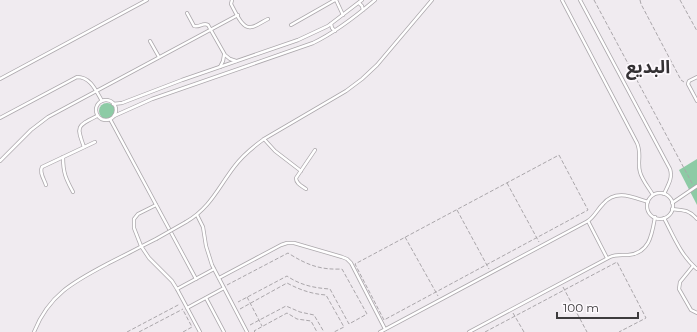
<svg xmlns="http://www.w3.org/2000/svg" width="697" height="332" font-family="Montserrat,'Noto Sans Arabic',sans-serif">
	<style>
		.green { fill: #8dcba5 }
		.lines { fill: none; stroke-linecap: round; stroke-linejoin: round }
		.service-casing { stroke: #aca8ac; stroke-width: 4 }
		.path { stroke: #aaa6aa; stroke-width: 1; stroke-dasharray: 4 2; stroke-linecap: butt }
		.service { stroke: #fff; stroke-width: 2.5 }
		.service-bridge-casing { stroke: #aca8ac; stroke-width: 4; stroke-linecap: butt }
		.service-bridge { stroke: #fff; stroke-width: 2.5 }
		.labels { text-anchor: middle; stroke-width: 3.5; stroke-linejoin: round; paint-order: stroke }
		.district-label { font-size: 18px; font-weight: bold; fill: #343134; stroke: #fdf9fd }
	</style>
	<rect width="100%" height="100%" fill="#f0ebf0"/>
	<g class="green">
		<circle cx="107" cy="111" r="8"/>
		<polygon points="697,159 697,205 679,170"/>
	</g>
	<g class="lines">
		<g class="service-casing">
			<g id="service">
				<path d="M232,0L231,4C235,11 242,29 251,27C256,27 263,21 268,19"/>
				<polyline points="336,0 343,15"/>
				<path d="M562,0L637,143C642,154 637,162 640,172C642,180 649,188 653,195"/>
				<path d="M580,0L670,169C673,178 668,185 664,194"/>
				<polyline points="359,3 362,6 363,10"/>
				<path d="M187,13L194,26C199,28 203,22 208,25L225,55L230,59L236,61"/>
				<polyline points="331,24 332,28 335,31"/>
				<polyline points="291,25 335,0"/>
				<polyline points="150,41 159,57"/>
				<polyline points="220,67 223,61 224,55"/>
				<polyline points="697,77 689,81 688,84 697,101"/>
				<polyline points="0,79 147,0"/>
				<circle cx="106" cy="110" r="10"/>
				<polyline points="113,104 122,103 182,80 298,40 328,26 362,0"/>
				<path d="M114,116L152,99L313,43C336,32 355,17 375,0"/>
				<path d="M0,118L77,77C91,77 96,91 102,101"/>
				<polyline points="110,119 196,279"/>
				<polyline points="264,139 275,151 301,171"/>
				<path d="M84,147C76,126 77,126 97,116"/>
				<path d="M63,157C63,173 66,179 73,192"/>
				<polyline points="0,161 31,130 48,117 238,15"/>
				<path d="M46,185C44,179 39,172 42,167L95,142"/>
				<path d="M306,189C302,186 296,184 296,178L315,150"/>
				<circle cx="660" cy="206" r="13"/>
				<polyline points="672,203 697,186"/>
				<polyline points="156,205 138,214 134,219 134,228 141,246 149,258 172,281 177,289 200,332"/>
				<path d="M672,209C684,210 689,210 697,219"/>
				<polyline points="197,215 203,227 206,246 212,265 247,332"/>
				<path d="M664,218C673,235 681,256 697,269"/>
				<polyline points="588,221 607,258"/>
				<path d="M186,222C210,208 218,188 234,167C242,156 253,147 264,139L346,91L362,79L377,65L432,0"/>
				<polyline points="693,266 680,282 679,289 691,310 697,313"/>
				<polyline points="219,278 281,245 287,243 294,243 342,257 347,259 351,263 385,329"/>
				<polyline points="177,289 214,269"/>
				<polyline points="206,298 224,332"/>
				<polyline points="187,308 224,288"/>
				<path d="M34,332C49,294 75,281 109,263C125,255 140,247 156,239"/>
				<path d="M380,332L588,221C595,216 597,210 603,204C616,189 632,197 648,202"/>
				<path d="M469,332L610,257C616,254 622,255 628,255C650,253 652,234 655,217"/>
			</g>
		</g>
		<g class="path">
			<polyline points="594,0 693,185"/>
			<polyline points="640,0 641,4 681,80 684,82"/>
			<polyline points="680,0 697,31"/>
			<polygon points="559,155 588,210 384,320 355,264"/>
			<polyline points="507,183 539,242"/>
			<polyline points="457,210 489,269"/>
			<polyline points="405,237 438,296"/>
			<path d="M227,285L288,253C307,265 320,270 342,269L367,314L349,324L330,289C314,288 300,285 287,276L238,302"/>
			<polyline points="563,287 587,332"/>
			<polyline points="247,297 262,326"/>
			<path d="M240,309L287,283C300,290 312,294 326,295L344,327L334,332"/>
			<polyline points="513,313 524,332"/>
			<polyline points="250,325 286,306 300,312 314,315 324,332"/>
			<polyline points="127,332 180,304"/>
			<polyline points="139,332 183,309"/>
			<polyline points="183,332 192,327 183,310"/>
			<polyline points="255,332 254,331 287,313 297,319 311,321 317,332"/>
			<polyline points="485,332 617,262 646,318 619,332"/>
		</g>
		<use href="#service" class="service"/>
		<g class="service-bridge-casing">
			<polyline id="service-bridge" points="156,239 186,222"/>
		</g>
		<use href="#service-bridge" class="service-bridge"/>
	</g>
	<g class="labels">
		<g class="district-label">
			<text x="648" y="73">البديع</text>
		</g>
	</g>
	<path d="M557 312v6h81v-6" fill="none" stroke="#3d3b3d" stroke-width="2"/>
	<text x="563" y="312" font-size="12" fill="#3d3b3d" stroke="#fdf9fd" stroke-width="3" paint-order="stroke">100 m</text>
</svg>
